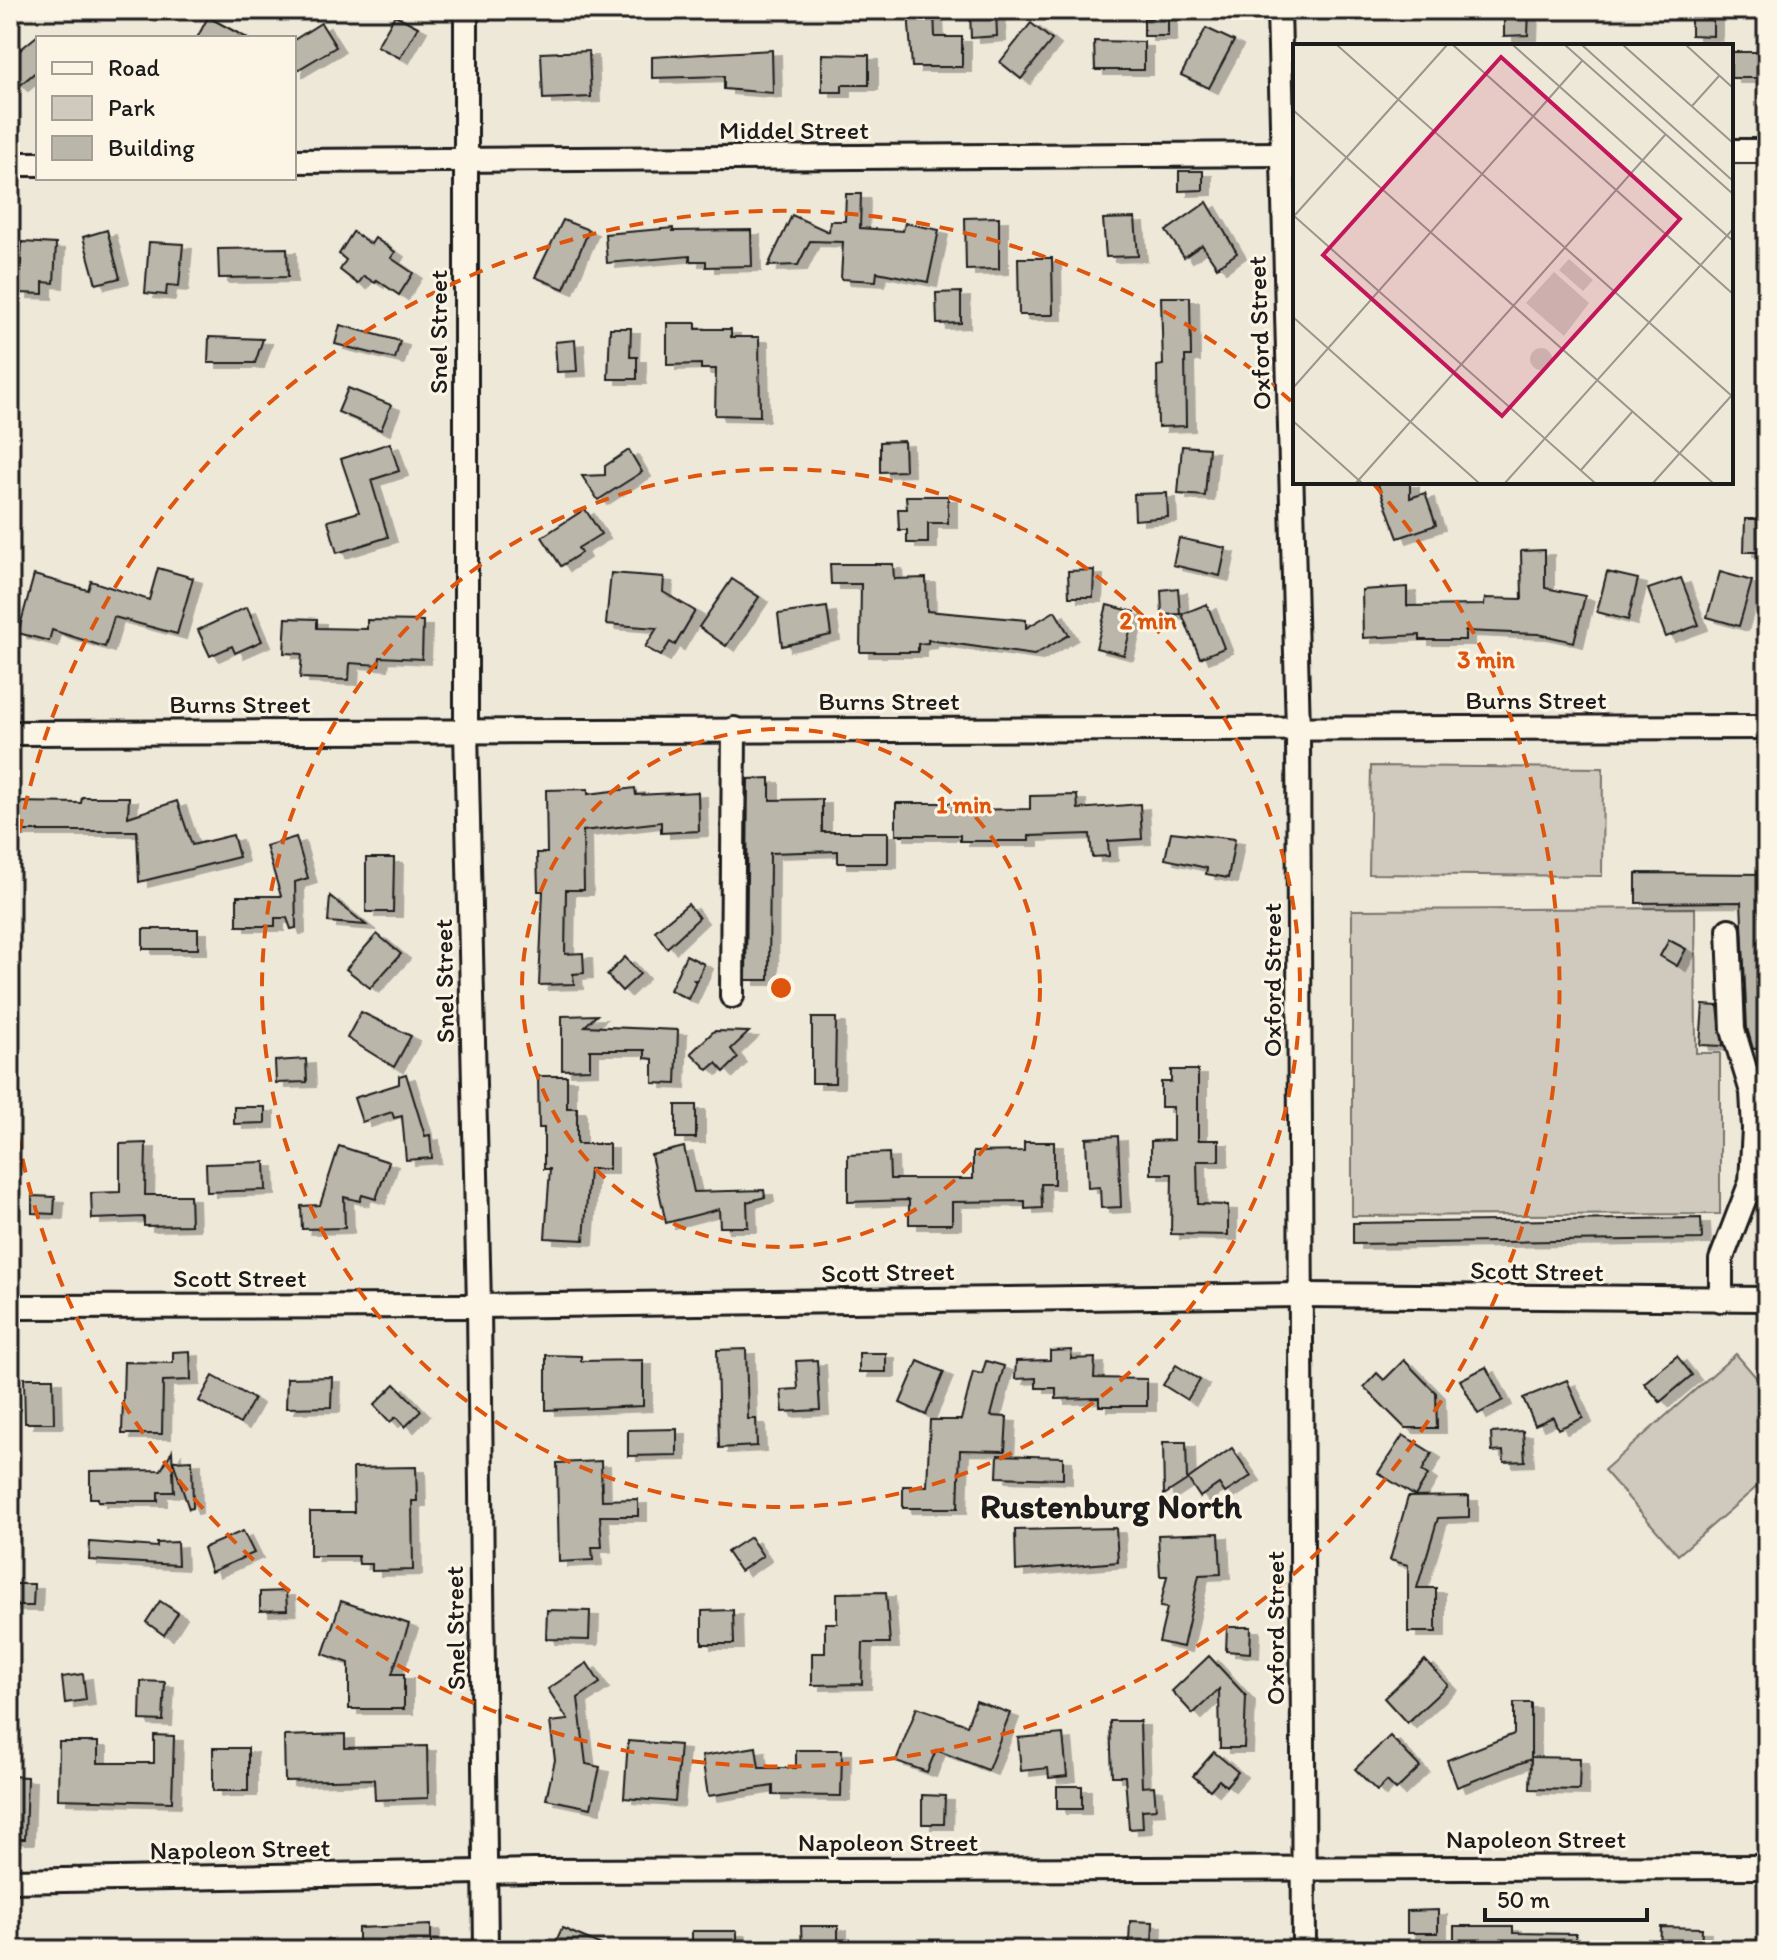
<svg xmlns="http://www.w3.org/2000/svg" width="1777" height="1960" font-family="Itim,sans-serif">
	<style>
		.green { fill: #cfcabd; stroke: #76736c; stroke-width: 2 }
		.building { fill: #bab6aa; stroke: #1c1c1c; stroke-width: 2; filter: url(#shadow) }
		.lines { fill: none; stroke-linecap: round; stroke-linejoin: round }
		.minor-casing { stroke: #1c1c1c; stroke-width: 28 }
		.minor { stroke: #fcf5e5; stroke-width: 22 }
		.ring { fill: none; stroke: #de560d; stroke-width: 4; stroke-dasharray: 14 10 }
		.labels { text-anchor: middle; stroke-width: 6; stroke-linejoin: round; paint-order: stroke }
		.street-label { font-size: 26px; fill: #1c1c1c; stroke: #fcf5e5 }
		.district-label { font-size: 34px; font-weight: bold; fill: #1c1c1c; stroke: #fcf5e5 }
		.inset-road { fill: none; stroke: #9a968d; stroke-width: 2 }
		.view { fill: #c2185b; fill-opacity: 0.15; stroke: #c2185b; stroke-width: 4 }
		.inset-edge { fill: none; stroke: #1c1c1c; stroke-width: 4 }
		.centre { fill: #de560d; stroke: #fcf5e5; stroke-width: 4 }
		.ring-label { font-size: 24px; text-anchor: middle; font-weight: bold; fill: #de560d; stroke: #fcf5e5; stroke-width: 6; stroke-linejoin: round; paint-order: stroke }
	</style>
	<defs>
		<filter id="shadow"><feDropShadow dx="9" dy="5" stdDeviation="0" flood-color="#0004"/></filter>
	</defs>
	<rect width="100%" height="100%" fill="#eee8d9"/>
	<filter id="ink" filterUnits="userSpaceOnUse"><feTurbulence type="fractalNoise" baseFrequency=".0125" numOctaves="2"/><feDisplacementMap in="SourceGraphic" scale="16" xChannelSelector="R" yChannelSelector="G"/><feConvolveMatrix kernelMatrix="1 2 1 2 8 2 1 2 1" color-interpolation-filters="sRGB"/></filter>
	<g filter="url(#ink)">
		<g class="green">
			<polygon points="1371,766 1603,768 1602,876 1369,874"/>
			<polygon points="1695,908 1696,1053 1720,1053 1720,1214 1352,1216 1352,910"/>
			<polygon points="1736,1354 1767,1390 1767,1478 1678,1555 1604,1470"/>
		</g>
		<g class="building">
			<polygon points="908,10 934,10 935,37 962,37 962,67 912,67"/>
			<polygon points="970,10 996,10 997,36 971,38"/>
			<polygon points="1152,10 1168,10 1168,36 1144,36 1144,18 1152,18"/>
			<polygon points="1504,10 1529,10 1528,35 1504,36"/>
			<polygon points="1691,10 1713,10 1713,36 1691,35"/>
			<polygon points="395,15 418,27 400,58 377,46"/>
			<polygon points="208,17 247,38 197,38"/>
			<polygon points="321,23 336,47 294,72 294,40"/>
			<polygon points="1031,23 1052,40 1021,79 1000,62"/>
			<polygon points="1206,28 1234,41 1209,88 1181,75"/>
			<polygon points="38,35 38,70 19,86 10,76 10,58"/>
			<polygon points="1094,41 1144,42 1144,70 1095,70"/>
			<polygon points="772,50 773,93 724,89 724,76 652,78 652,57"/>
			<polygon points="589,51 591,97 543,99 541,53"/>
			<rect x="1731" y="52" width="36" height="26"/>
			<polygon points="822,54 869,55 869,85 842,85 842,92 822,92"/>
			<polygon points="1179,171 1203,171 1203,190 1179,191"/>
			<polygon points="846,194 861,194 860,228 903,231 905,223 939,230 928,282 877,272 876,281 841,279 843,242 810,241 798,265 768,266 792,215 829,232 830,221 845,221"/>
			<polygon points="1207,202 1237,253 1217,267 1202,245 1184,257 1166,231"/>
			<polygon points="999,217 999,269 966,270 965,218"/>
			<polygon points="1135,218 1138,256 1106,257 1103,219"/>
			<polygon points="563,220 589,230 564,289 535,277"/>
			<polygon points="673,228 673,231 751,230 752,266 706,267 706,261 690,261 690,256 607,263 605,234"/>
			<polygon points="107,230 120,278 96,284 83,237"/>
			<polygon points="353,232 371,244 375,238 395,252 391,258 413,273 399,295 377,280 375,283 364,276 358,284 340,270 346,260 339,254"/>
			<polygon points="22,242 56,244 54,283 43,282 43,294 19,293"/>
			<polygon points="149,242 183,244 179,286 167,285 166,295 145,293"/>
			<polygon points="287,248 288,277 219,278 218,249"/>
			<polygon points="1018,258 1052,258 1053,315 1019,315"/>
			<polygon points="961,292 961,323 937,324 936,293"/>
			<polygon points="1161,297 1190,297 1191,356 1185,356 1186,426 1158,427 1157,366 1163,365"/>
			<polygon points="667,323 696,323 696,329 731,329 731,337 759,337 760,416 715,415 716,369 701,369 701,364 667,365"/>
			<polygon points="340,325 400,341 395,359 335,344"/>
			<polygon points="610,328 631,328 630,357 637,357 637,379 608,379"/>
			<polygon points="209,337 263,339 255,363 208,363"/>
			<polygon points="575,340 577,371 557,372 555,342"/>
			<polygon points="348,388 391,405 381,430 338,412"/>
			<polygon points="904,441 905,471 880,472 880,442"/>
			<polygon points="390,443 399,471 371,480 388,537 337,553 328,521 359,512 341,459"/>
			<polygon points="1182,446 1209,448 1205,496 1178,494"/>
			<polygon points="629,450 642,472 598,500 582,476 605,475 605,466"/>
			<polygon points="1377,482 1410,482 1410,498 1425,493 1436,525 1398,538"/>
			<polygon points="1167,493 1168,517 1135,520 1134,494"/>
			<polygon points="906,496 948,496 948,523 928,523 928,543 907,543 907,530 899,530 898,509 907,509"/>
			<polygon points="585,509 601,534 578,548 581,553 561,566 542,537"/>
			<polygon points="1745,519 1767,519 1767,552 1744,552"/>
			<polygon points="1179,538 1226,548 1220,576 1173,565"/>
			<polygon points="1545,550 1545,588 1585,596 1574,642 1538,634 1465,631 1465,640 1420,640 1420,635 1363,638 1362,590 1407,587 1407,606 1484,605 1485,598 1522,599 1521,551"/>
			<polygon points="830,564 893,564 894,579 926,578 927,611 1026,620 1026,628 1055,611 1069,635 1034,655 928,640 928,643 918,644 918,652 860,652 861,584 831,584"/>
			<polygon points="158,568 193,578 177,634 114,617 105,647 52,630 49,641 18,633 34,575 88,590 91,581 149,600"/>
			<polygon points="1094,570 1093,597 1069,597 1068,571"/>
			<polygon points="1607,572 1638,579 1628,620 1597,612"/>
			<polygon points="1720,572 1752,581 1739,626 1707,617"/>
			<polygon points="611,573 664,577 663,592 695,611 675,645 670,642 661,656 645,647 657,628 606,624"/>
			<polygon points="1681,578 1699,625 1666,637 1648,589"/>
			<polygon points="732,579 759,597 726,646 699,627"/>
			<polygon points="1178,588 1180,614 1162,615 1161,590"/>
			<polygon points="1207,604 1224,648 1200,658 1182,614"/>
			<polygon points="1107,605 1135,612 1124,655 1096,648"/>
			<polygon points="247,607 262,641 235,653 232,646 210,656 198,630"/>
			<polygon points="827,607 831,635 782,646 778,614"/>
			<polygon points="286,618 317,619 317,628 367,629 367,620 423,621 422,659 380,657 379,665 350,663 349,680 300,678 302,654 284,653"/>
			<polygon points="770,778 770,800 822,799 822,832 888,832 888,863 838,863 838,851 770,853 769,980 746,980 748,779"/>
			<polygon points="635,788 636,795 698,792 699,831 661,833 661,822 583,831 584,890 566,890 565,954 583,953 584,973 573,974 574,984 539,985 543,891 538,891 537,853 547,853 546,790 588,789 588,794"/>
			<polygon points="1077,795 1078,809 1140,804 1142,839 1108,841 1109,856 1092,857 1090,834 1029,836 1029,841 960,841 960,835 896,835 896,803 953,803 953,810 1030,809 1030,796"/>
			<polygon points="82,797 129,797 128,817 177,801 192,845 233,835 239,857 139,882 137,831 12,831 14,802 81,803"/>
			<polygon points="1171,832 1235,839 1228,878 1206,874 1207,868 1165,859"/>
			<polygon points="296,837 308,878 295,882 296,928 291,929 287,918 275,918 275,926 237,926 237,896 281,896 266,846"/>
			<polygon points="366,858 394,858 393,912 366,912"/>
			<polygon points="1636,873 1767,874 1767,1048 1753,1049 1747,1028 1741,902 1636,903"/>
			<polygon points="330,896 366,925 328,922"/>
			<polygon points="688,904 699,918 667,948 655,931"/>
			<rect x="143" y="929" width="55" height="20"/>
			<polygon points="377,934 401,954 370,988 346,969"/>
			<polygon points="1669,940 1686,949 1677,966 1660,956"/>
			<polygon points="686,955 704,964 697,980 694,980 696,982 688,999 670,990"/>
			<polygon points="625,957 640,974 622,991 607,975"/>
			<polygon points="1703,1005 1718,1006 1723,1046 1700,1045"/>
			<polygon points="361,1012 411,1036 394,1067 347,1038"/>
			<polygon points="597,1015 585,1026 678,1030 676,1084 653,1083 653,1059 645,1058 645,1050 590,1050 590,1069 562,1070 562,1016"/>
			<polygon points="812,1018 836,1018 835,1083 812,1083"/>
			<polygon points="714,1031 749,1032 731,1049 738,1058 724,1072 716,1063 708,1070 691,1053"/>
			<polygon points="306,1059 307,1082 276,1083 275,1061"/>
			<polygon points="1171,1070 1198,1070 1198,1140 1219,1140 1219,1161 1197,1161 1198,1204 1228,1205 1228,1235 1171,1234 1172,1174 1151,1174 1151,1141 1173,1140 1173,1107 1161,1107 1161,1082 1171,1082"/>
			<polygon points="406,1074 425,1136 430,1135 432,1158 406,1160 402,1116 394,1118 392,1112 362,1122 354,1098 399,1084 399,1076"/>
			<polygon points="538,1076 567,1076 567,1108 577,1108 577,1144 609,1144 609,1169 589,1169 584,1240 545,1238 550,1169 544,1169 544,1128 539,1128"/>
			<rect x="676" y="1105" width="20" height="33"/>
			<polygon points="234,1107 265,1107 265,1123 234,1124"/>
			<polygon points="1118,1136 1121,1207 1101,1208 1100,1187 1088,1188 1086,1138"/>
			<polygon points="1024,1142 1054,1142 1054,1184 1041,1184 1042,1208 1025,1209 1025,1201 952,1202 952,1224 909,1224 909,1200 848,1202 848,1155 889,1153 890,1179 973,1179 973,1152 1024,1151"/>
			<polygon points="146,1143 145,1195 190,1195 191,1225 144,1226 144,1217 92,1219 91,1193 120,1192 120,1144"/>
			<polygon points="339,1146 389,1162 376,1199 362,1195 360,1201 344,1197 345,1228 302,1229 301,1206 320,1205"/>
			<polygon points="684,1147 694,1192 764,1190 765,1197 747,1202 748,1227 720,1227 719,1209 666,1223 651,1155"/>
			<polygon points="265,1162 266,1190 207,1192 206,1164"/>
			<polygon points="32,1196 55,1197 54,1214 32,1213"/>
			<polygon points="1701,1218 1702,1239 1353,1244 1353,1223"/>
			<polygon points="746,1349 748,1419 756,1419 757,1446 719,1448 717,1350"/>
			<polygon points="1072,1350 1071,1359 1095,1358 1094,1378 1147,1379 1147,1406 1099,1406 1099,1398 1056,1399 1056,1388 1036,1388 1036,1378 1015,1379 1016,1361 1050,1360 1050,1351"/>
			<polygon points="190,1351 191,1380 163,1381 162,1434 122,1434 124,1362 173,1363 173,1352"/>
			<rect x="859" y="1353" width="27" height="19"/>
			<polygon points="546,1355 581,1356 581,1361 643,1360 643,1406 546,1410"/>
			<polygon points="1677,1356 1692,1375 1660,1402 1644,1383"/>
			<polygon points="817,1360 820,1410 783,1412 781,1390 798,1389 796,1361"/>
			<polygon points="1404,1360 1436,1393 1437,1428 1405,1428 1364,1387 1377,1373 1384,1380"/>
			<polygon points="918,1361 944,1372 926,1415 900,1403"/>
			<polygon points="986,1361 1004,1366 991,1416 1007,1417 1005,1451 960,1450 958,1508 903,1508 903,1486 927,1486 930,1420 961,1420 973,1372 982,1374"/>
			<polygon points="1176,1365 1200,1380 1187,1400 1163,1385"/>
			<polygon points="1486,1367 1503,1400 1478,1414 1460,1380"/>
			<polygon points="213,1376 254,1399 240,1424 199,1401"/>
			<polygon points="332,1377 331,1407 286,1408 287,1378"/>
			<polygon points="24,1378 53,1378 54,1423 25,1423"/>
			<polygon points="1567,1380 1583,1418 1558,1429 1553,1417 1535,1425 1523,1398"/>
			<polygon points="395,1384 421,1411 405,1427 396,1417 390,1422 374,1405"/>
			<polygon points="677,1429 677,1455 628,1456 628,1430"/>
			<polygon points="1523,1431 1525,1461 1504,1462 1503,1451 1492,1452 1491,1433"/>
			<polygon points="1403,1435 1432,1453 1422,1471 1428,1475 1415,1496 1378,1473"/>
			<polygon points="1163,1442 1186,1442 1187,1480 1164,1495"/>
			<polygon points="1232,1448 1251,1476 1225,1493 1219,1484 1200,1497 1188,1479"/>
			<polygon points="172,1451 174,1492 158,1492 158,1501 98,1501 98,1498 90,1498 90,1471 161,1470"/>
			<polygon points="998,1455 1063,1457 1063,1479 997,1477"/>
			<polygon points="192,1460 193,1508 189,1509 173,1461"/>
			<polygon points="601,1461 602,1500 638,1499 638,1516 600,1516 602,1547 592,1547 593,1560 559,1562 557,1463"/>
			<polygon points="416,1467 417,1501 412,1501 413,1570 372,1571 372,1564 359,1564 358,1556 310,1556 310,1512 354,1512 353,1468"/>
			<polygon points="1469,1496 1469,1517 1438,1518 1417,1588 1436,1588 1436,1632 1408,1632 1408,1565 1390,1560 1408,1497"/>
			<polygon points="1116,1528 1118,1562 1016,1571 1015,1530"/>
			<polygon points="243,1531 254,1553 211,1572 203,1548"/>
			<polygon points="1219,1533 1221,1574 1199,1575 1183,1647 1159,1642 1167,1608 1160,1607 1167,1576 1160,1576 1158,1535"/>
			<polygon points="750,1537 763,1556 740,1571 727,1552"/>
			<polygon points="90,1542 157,1547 157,1543 177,1542 178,1565 89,1560"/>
			<polygon points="10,1584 34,1584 33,1606 10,1606"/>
			<polygon points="286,1591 287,1610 260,1611 260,1592"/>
			<polygon points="886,1592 890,1643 863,1643 862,1684 812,1685 812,1653 825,1653 825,1623 837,1623 837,1593"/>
			<polygon points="160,1601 178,1613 164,1635 146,1622"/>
			<polygon points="341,1601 409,1624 392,1674 404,1674 404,1709 349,1709 349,1663 323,1654"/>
			<polygon points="547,1610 590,1611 589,1640 546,1639"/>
			<polygon points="733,1610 734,1644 702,1644 702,1611"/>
			<polygon points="1227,1627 1251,1627 1250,1653 1226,1651"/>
			<polygon points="1209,1656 1246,1696 1244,1748 1220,1748 1219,1689 1193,1714 1172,1691"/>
			<polygon points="1425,1660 1448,1685 1407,1723 1384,1698"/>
			<polygon points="587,1663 600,1683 578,1698 586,1764 600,1767 591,1808 546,1799 555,1760 550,1722 568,1720 548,1689"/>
			<polygon points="83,1674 86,1700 65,1703 62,1677"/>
			<polygon points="141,1681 165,1682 163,1721 140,1720"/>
			<polygon points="976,1701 1010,1713 988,1770 936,1750 927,1772 896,1761 917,1707 967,1725"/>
			<polygon points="1514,1703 1531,1703 1531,1757 1580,1758 1579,1790 1530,1789 1531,1759 1457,1787 1447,1760 1514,1734"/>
			<polygon points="1110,1721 1140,1721 1142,1787 1154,1786 1156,1809 1142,1810 1143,1828 1129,1829 1125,1776 1112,1776"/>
			<polygon points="345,1734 345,1748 427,1746 428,1798 375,1800 374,1779 285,1781 284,1736"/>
			<polygon points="1063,1734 1067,1776 1049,1778 1048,1768 1021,1771 1018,1738"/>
			<polygon points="154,1735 174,1736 172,1802 58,1799 59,1742 98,1742 98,1763 154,1763"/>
			<polygon points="1390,1736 1420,1767 1396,1790 1387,1781 1377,1791 1355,1769"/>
			<polygon points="628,1741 680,1745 675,1802 624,1798"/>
			<polygon points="756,1747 759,1768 796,1768 796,1750 842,1750 841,1796 773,1795 773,1786 708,1796 702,1756"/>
			<rect x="213" y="1748" width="35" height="43"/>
			<polygon points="1214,1752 1238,1772 1226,1786 1219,1780 1210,1790 1193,1776"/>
			<polygon points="10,1776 27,1777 25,1839 10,1839"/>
			<rect x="1057" y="1786" width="25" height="23"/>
			<polygon points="922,1795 945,1796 944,1824 922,1824"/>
			<polygon points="1438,1910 1438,1933 1407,1933 1407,1911"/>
			<polygon points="1130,1921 1153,1922 1152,1944 1129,1943"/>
			<polygon points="431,1925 431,1950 358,1950 358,1928"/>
			<polygon points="801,1926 838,1926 838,1950 802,1950"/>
			<polygon points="1454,1926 1513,1926 1513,1933 1576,1934 1576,1950 1454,1950"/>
			<polygon points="1661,1927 1702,1928 1701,1950 1660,1950"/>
			<polygon points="562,1928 613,1950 552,1950"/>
			<rect x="692" y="1931" width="45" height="19"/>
		</g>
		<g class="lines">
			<g class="minor-casing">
				<g id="minor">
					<polyline points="466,10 466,731 479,1306 486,1950"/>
					<polyline points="1279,10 1298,730 1304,1950"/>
					<polyline points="1731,151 1767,151"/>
					<polyline points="294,161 1294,154"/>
					<polyline points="10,164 38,164"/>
					<polyline points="10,733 1767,727"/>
					<polyline points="732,996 734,729"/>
					<polyline points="1721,1300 1721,1260 1751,1182 1754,1129 1752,1092 1733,1030 1729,930"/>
					<polyline points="10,1307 479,1306 1302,1295 1767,1299"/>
					<polyline points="10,1881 535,1871 1767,1867"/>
				</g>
			</g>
			<use href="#minor" class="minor"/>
		</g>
	</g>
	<g class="ring">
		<circle cx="781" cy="988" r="259"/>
		<circle cx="781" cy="988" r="519"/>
		<path d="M11 880A778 778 0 0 1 1291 401M1373 483A778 778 0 1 1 11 1096"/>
	</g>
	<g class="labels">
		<g class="street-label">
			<text x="794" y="139">Middel Street</text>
			<text transform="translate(438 332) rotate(-90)" y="9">Snel Street</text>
			<text transform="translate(1259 333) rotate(-92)" y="9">Oxford Street</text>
			<text x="1536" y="709">Burns Street</text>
			<text x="889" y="710">Burns Street</text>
			<text x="240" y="713">Burns Street</text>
			<text transform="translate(1272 980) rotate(-90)" y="9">Oxford Street</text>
			<text transform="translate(444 981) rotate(-91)" y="9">Snel Street</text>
			<text transform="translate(1537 1271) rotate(1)" y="9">Scott Street</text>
			<text transform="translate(888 1272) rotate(-1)" y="9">Scott Street</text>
			<text x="240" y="1287">Scott Street</text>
			<text transform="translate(455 1628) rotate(-91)" y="9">Snel Street</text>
			<text transform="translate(1275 1628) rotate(-90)" y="9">Oxford Street</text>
			<text x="1536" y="1848">Napoleon Street</text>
			<text x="888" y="1851">Napoleon Street</text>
			<text transform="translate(240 1849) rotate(-1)" y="9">Napoleon Street</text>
		</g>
		<g class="district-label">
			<text x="1111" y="1518">Rustenburg North</text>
		</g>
	</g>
	<g transform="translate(1293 44)">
		<rect width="440" height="440" fill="#eee8d9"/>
		<path d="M276,215L300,236L290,247L266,226ZM261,228L296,259L271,292L233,259ZM237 315a11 11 0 1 1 22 0a11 11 0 1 1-22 0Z" fill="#cfcabd"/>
		<path class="inset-road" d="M44,1L440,353M160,1L440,250M220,1L440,197M272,1L440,150M289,1L440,137M330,1L440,99M393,1L440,44M399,62L426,32M0,66L420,439M0,171L302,439M2,171L154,1M0,273L186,439M0,344L289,17M0,377L69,439M288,426L339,368M63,439L372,91M212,439L440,185M360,439L439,351"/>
		<path class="view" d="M208,13L387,175L209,372L30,211Z"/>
		<rect width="440" height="440" class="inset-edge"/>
	</g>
	<circle cx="781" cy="988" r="12" class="centre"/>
	<g class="ring-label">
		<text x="1148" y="629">2 min</text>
		<text x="1486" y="668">3 min</text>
		<text x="964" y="813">1 min</text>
	</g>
	<rect width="1777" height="1960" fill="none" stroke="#fcf5e5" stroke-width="40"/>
	<rect x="20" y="20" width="1737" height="1920" fill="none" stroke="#1c1c1c" stroke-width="3" filter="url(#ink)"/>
	<rect x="36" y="36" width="260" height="144" fill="#fcf5e5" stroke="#a29e95" stroke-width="2"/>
	<rect x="52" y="62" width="40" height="12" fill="#fcf5e5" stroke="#a29e95" stroke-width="2"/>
	<text x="108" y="76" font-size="24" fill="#1c1c1c">Road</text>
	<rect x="52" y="96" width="40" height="24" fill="#cfcabd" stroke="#a29e95" stroke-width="2"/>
	<text x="108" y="116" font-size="24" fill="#1c1c1c">Park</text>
	<rect x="52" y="136" width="40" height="24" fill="#bab6aa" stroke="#a29e95" stroke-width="2"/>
	<text x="108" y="156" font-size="24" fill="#1c1c1c">Building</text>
	<path d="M1485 1908v12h162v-12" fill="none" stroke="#1c1c1c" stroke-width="4"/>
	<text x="1497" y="1908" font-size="24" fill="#1c1c1c" stroke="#fcf5e5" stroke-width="6" paint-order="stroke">50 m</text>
</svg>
